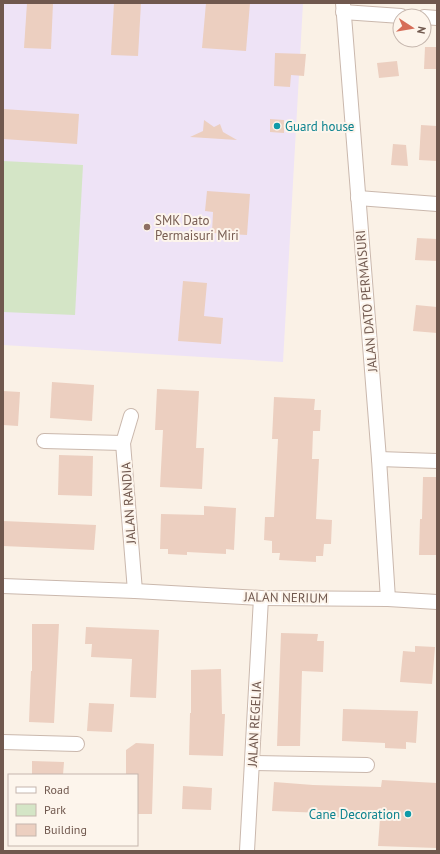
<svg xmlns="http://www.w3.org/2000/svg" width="440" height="854" font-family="'PT Sans',sans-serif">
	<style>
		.education { fill: #eee3f6 }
		.green { fill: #d4e5c6 }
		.building { fill: #eccfc0 }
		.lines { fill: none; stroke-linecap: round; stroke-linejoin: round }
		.street-casing { stroke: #cab8ad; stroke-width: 16 }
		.street { stroke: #fff; stroke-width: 14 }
		.culture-dot { fill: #0f9aa8; stroke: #fdf5ec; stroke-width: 1.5 }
		.education-dot { fill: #8d6e63; stroke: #fdf5ec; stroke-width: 1.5 }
		.labels { text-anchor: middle; stroke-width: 4; stroke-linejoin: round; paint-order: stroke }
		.culture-label { font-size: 13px; fill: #0d838f; stroke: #fdf5ec; text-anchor: start }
		.education-label { font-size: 13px; fill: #785e54; stroke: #fdf5ec; text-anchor: start }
		.street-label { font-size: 13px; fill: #70584e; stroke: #fdf5ec }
	</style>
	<rect width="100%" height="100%" fill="#faf1e6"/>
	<polygon class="education" points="3,3 303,3 283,362 3,345"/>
	<polygon class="green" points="3,161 83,165 75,315 3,312"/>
	<g class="building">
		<polygon points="27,3 53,3 51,49 24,48"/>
		<polygon points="114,3 141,3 138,56 111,55"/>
		<polygon points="206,3 250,3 246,51 202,48"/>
		<polygon points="425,47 437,47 437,69 424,69"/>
		<polygon points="275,53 306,54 304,76 291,75 290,87 274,86"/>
		<polygon points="397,61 399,76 379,78 377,63"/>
		<polygon points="3,109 79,114 77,144 3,139"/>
		<polygon points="270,119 284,120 284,133 270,132"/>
		<polygon points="204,120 214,127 220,124 223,132 237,140 190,137 203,131"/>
		<polygon points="421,125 437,126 437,161 419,160"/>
		<polygon points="393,144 406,145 408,166 391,165"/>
		<polygon points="207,191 250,194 247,235 212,233 213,212 205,211"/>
		<polygon points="417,238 437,239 437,261 415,260"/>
		<polygon points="183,281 207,283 204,316 223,318 221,344 178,341"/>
		<polygon points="416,305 437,307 437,333 413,331"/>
		<polygon points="52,382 94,385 92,421 50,418"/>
		<polygon points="157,389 199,391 196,448 204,448 202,489 160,487 163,430 155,430"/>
		<polygon points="3,391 20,392 18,426 3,425"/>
		<polygon points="274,397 315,399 314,410 321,410 320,431 313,431 312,459 319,459 316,519 332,520 331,544 324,544 323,556 316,556 316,562 279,560 280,553 272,553 272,541 264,540 265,517 274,517 278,439 272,439"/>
		<polygon points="59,455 93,456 92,496 58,495"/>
		<polygon points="423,477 437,477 437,555 419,555 420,519 422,519"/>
		<polygon points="204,506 236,508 234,550 226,549 226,554 187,552 187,555 168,554 168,549 160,549 161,514 204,515"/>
		<polygon points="3,521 96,525 94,550 3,546"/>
		<polygon points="32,624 59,624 54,723 29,722 31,671 32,671"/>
		<polygon points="86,627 159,630 156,698 130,697 132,659 91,657 92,644 85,644"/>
		<polygon points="281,633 318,634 317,641 324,641 323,672 302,671 300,746 277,746"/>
		<polygon points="415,646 435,647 432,684 400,682 403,651 415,652"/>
		<polygon points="221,669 222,714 225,714 223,756 189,755 190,713 191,713 191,670"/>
		<polygon points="89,703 114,704 112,732 87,731"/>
		<polygon points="343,709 418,711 416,743 406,742 406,749 385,748 385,743 342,741"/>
		<polygon points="136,743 154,744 152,814 137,814 137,775 126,775 126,750"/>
		<polygon points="32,761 64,762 63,775 32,775"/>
		<polygon points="382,780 437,783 437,848 378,846 380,818 323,817 323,813 272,811 274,782 313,785 381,787"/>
		<polygon points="183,786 212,788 211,810 182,809"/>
	</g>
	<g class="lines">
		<g class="street-casing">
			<g id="street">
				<polyline points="343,3 379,459 388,599"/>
				<polyline points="343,12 401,16"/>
				<polyline points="424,17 437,18"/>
				<polyline points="358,198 437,204"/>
				<polyline points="131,416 123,443 135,591"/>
				<polyline points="44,441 123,443"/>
				<polyline points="379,459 437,461"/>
				<polyline points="3,586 135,591 261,598 388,599 437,602"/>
				<polyline points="3,742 77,744"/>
				<polyline points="252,763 367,765"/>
				<polyline points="247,851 261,598"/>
			</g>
		</g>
		<use href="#street" class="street"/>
	</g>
	<g class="culture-dot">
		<circle cx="277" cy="126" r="4"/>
		<circle cx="408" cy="814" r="4"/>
	</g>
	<circle class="education-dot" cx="147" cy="227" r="4"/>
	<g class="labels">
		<g class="culture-label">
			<text x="285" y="131">Guard house</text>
			<text x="400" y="819" text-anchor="end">Cane Decoration</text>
		</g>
		<g class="education-label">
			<text x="155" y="225">SMK Dato<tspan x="155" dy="15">Permaisuri Miri</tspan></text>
		</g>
		<g class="street-label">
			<text transform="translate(366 301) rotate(-95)" y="5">JALAN DATO PERMAISURI</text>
			<text transform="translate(128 503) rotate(-94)" y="5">JALAN RANDIA</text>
			<text transform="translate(286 597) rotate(1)" y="5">JALAN NERIUM</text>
			<text transform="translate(254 724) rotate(-87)" y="5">JALAN REGELIA</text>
		</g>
	</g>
	<rect width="440" height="854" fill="none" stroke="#70584e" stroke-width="8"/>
	<rect x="8" y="774" width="130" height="72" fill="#fdf5ec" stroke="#c5b6ad"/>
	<rect x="16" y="787" width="20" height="6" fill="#ffffff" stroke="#c5b6ad"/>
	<text x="44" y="794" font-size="12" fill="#70584e">Road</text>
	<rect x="16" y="804" width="20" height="12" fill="#d4e5c6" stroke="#c5b6ad"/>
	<text x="44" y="814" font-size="12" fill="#70584e">Park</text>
	<rect x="16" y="824" width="20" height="12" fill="#eccfc0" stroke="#c5b6ad"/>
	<text x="44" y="834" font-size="12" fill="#70584e">Building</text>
	<g transform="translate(412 28) rotate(102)"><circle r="19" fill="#fdf5ec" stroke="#c5b6ad"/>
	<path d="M0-3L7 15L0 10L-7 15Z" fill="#d66d58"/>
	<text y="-6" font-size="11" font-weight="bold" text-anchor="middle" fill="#70584e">N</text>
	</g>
</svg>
